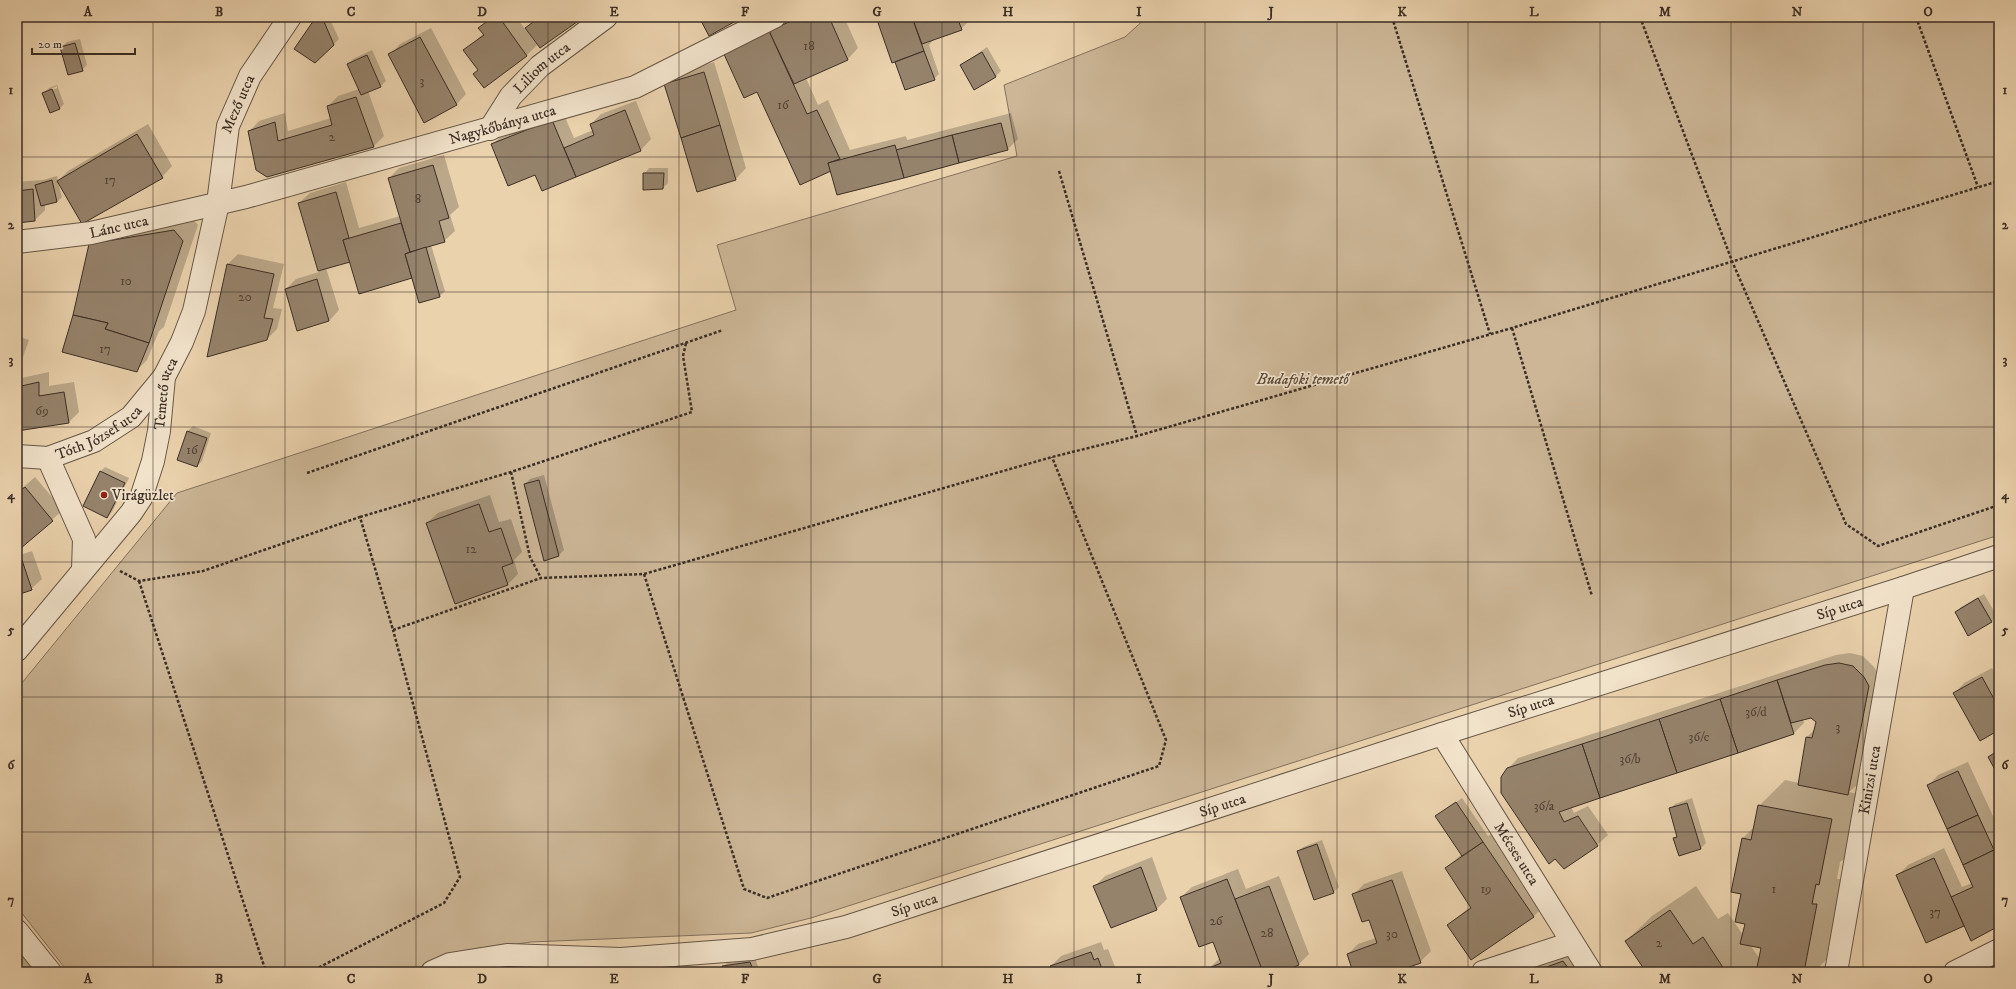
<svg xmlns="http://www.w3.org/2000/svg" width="2016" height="989" font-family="'IM FELL DW Pica',serif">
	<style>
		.green { fill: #ccb696; stroke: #84725e }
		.shadow { fill: #0003; fill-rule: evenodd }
		.building { fill: #96836c; stroke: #3b2e25 }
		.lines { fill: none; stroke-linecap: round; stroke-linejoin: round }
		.minor-casing { stroke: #675747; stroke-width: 24 }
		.path { stroke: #3b2e25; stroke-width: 2.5; stroke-dasharray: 3 2; stroke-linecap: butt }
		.minor { stroke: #f1e2ca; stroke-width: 22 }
		.grid { fill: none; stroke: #3b2e25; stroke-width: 1; stroke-opacity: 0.55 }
		.poi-dot { fill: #8f2418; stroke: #f1e2ca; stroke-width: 1.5 }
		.labels { text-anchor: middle; stroke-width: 3.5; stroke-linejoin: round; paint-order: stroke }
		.number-label { font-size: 13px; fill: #524337 }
		.street-label { font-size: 15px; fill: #3b2e25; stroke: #f1e2ca }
		.park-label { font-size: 15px; font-style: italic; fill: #58493c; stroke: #f1e2ca }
		.poi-label { font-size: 15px; fill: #3b2e25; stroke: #f1e2ca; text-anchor: start }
		.neatline { fill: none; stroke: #3b2e25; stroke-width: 1.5 }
		.grid-label { font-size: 13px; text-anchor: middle; font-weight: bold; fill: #3b2e25 }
	</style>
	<rect width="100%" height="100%" fill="#ead2ad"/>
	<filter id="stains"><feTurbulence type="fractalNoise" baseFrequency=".005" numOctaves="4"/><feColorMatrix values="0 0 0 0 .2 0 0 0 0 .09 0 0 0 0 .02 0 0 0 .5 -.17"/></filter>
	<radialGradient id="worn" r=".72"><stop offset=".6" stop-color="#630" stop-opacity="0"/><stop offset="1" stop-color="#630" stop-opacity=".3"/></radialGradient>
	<polygon class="green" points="1147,17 1999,17 1999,535 811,918 751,933 531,942 460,952 408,972 68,972 17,907 17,689 177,493 736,310 717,245 1017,156 1004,85 1125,37"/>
	<g class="shadow">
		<polygon points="317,17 329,17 339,39 334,44"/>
		<polygon points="491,17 516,17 537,45 526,56 479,70 465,50 484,33 480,28"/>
		<polygon points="538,17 583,17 527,28"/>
		<polygon points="790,17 844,17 858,48 848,59 806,78 818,105 828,100 850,150 906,136 907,140 1011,113 1018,139 1008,149 831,169 735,42"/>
		<polygon points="877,17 971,17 972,18 961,29 934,39 929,45 939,74 934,79 896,62 899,59"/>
		<polygon points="431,28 466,94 456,105 390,55 400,44"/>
		<polygon points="80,39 87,65 82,70 62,47 67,42"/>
		<polygon points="987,47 1001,71 996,76 975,88 961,65"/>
		<polygon points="372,50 386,81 381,86 368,91 384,136 374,146 267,176 249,132 259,121 285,113 288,131 331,118 328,106 338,96 359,89 348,64 353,59"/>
		<polygon points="714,62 746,168 736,179 698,190 666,84 676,74"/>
		<path d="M57,85L64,104L59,109L44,93L49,88ZM57,86V88L48,92V90Z"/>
		<polygon points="636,101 651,139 641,150 542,190 535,174 492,145 503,134 562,110 574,138 593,130 591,124 601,114"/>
		<polygon points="148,124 172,166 162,177 58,183 62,197 57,202 45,204 45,210 35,220 17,222 17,182 43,180 57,176 58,181 68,171"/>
		<polygon points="444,155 459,207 450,215 455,231 444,241 431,245 445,291 440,296 420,302 412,276 351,261 326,268 339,310 329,321 286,289 296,279 319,272 299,203 310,193 346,182 359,228 400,216 389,178 399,168"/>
		<polygon points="649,168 668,168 668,183 663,188 644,174"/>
		<polygon points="189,215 198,225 164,327 159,331 147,360 137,370 74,316 90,245"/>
		<polygon points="238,254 284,264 273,308 282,309 277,329 267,339 228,264"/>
		<polygon points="17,336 29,340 17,374"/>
		<polygon points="49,372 49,386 74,382 79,412 69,422 17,430 17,379"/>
		<polygon points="193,426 211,433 202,461 197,466 188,431"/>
		<polygon points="105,467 129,478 112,512 107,517 100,472"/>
		<polygon points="544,475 564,550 558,556 525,484 530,479"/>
		<polygon points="35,477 63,510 22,546 17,541 17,493"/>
		<polygon points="490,495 499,522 511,519 522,552 514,560 518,574 508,584 455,603 427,523 438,513"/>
		<polygon points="32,551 42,579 31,589 17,594 17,556"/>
		<polygon points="1984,594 1997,616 1992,621 1956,612 1961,607"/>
		<path d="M1850,653L1863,656L1874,667L1879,675L1858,784L1849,792L1857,794L1844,859L1840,862L1837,879H1842L1826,960L1814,972H1757L1758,967L1754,972H1647L1626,941L1652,916L1696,886L1718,919L1728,913L1743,935L1746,923L1742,893L1732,891L1743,838L1755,826L1759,806L1785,780L1799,783L1807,737L1815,729L1817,721L1811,717L1803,719L1804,723L1794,733L1571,807L1574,813L1588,806L1608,835L1597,845L1564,868L1508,769L1518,758L1836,655ZM1750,945L1762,948L1760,959Z"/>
		<polygon points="1992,668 1999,680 1999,729 1954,694 1964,683"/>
		<polygon points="1999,749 1999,775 1989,757"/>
		<polygon points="1968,762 1999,829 1999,925 1965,925 1927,941 1898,875 1908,865 1944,848 1962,887 1972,883 1928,786 1938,775"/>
		<polygon points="1462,798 1488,836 1494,832 1544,906 1533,917 1448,925 1471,906 1446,868 1462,854 1436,816"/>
		<polygon points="1692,798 1706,843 1701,848 1680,855 1675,839 1678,835 1670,809 1675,804"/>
		<polygon points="1322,840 1339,887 1334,892 1314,898 1298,852 1303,847"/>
		<polygon points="1152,857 1167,899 1157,909 1111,927 1095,886 1105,876"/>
		<polygon points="1238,869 1246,889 1279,876 1309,954 1299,964 1279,972 1264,972 1262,967 1250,972 1207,972 1207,970 1220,958 1214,941 1181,897 1192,887"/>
		<polygon points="1402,871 1431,951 1420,962 1391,972 1354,972 1348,954 1358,944 1376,938 1369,919 1354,894 1364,884"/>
		<polygon points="17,942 42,972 17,972"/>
		<polygon points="1101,942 1104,950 1108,949 1117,972 1053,972 1051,966 1061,956"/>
		<polygon points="1574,951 1588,972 1534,972 1544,962"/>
		<polygon points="755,958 760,972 725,972 723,967 728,962"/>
		<polygon points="1195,968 1196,972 1185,972"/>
	</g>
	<g class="building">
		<polygon points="316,17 322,17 334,45 315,63 294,49"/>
		<polygon points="493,17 499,17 527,56 484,88 473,74 478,70 463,50 484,35 478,28"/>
		<polygon points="540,17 584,17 540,48 525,28"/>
		<polygon points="699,17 743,17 709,36"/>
		<polygon points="800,17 829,17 848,60 794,84 769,31"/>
		<polygon points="876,17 912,17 924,51 892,63"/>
		<polygon points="912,17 957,17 962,30 922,44"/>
		<polygon points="769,31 807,114 817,110 840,159 828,163 831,171 800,185 757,92 744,98 723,52"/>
		<polygon points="420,37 457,105 424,123 388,54"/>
		<polygon points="75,43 83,71 68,75 60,47"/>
		<polygon points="924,51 935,80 905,90 895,62"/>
		<polygon points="982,52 996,77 974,90 960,65"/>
		<polygon points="367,55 381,87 361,95 347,64"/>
		<polygon points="704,72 720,125 681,138 664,84"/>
		<polygon points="52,89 60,109 50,113 42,93"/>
		<polygon points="356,97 374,147 267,177 256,170 248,131 275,122 278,141 332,125 327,106"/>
		<polygon points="625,110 641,151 576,177 564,148 594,135 590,124"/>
		<polygon points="552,120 576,177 542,191 535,175 508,186 491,144"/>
		<polygon points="1001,123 1008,150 959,163 952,135"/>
		<polygon points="720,125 736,180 697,192 681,138"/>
		<polygon points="137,134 163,178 82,224 57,181"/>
		<polygon points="952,135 959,163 904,178 896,150"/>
		<polygon points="895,145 904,178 837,195 828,163"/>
		<polygon points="433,165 449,218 439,221 445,242 410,252 388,178"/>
		<polygon points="643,173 664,173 663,189 643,190"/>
		<polygon points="52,180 57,202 41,206 35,185"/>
		<polygon points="33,189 35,221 17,223 17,191"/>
		<polygon points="336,192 349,238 343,240 350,262 318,271 298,203"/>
		<polygon points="401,223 410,252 405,254 412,278 359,294 343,240"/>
		<polygon points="174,230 183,241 149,343 105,329 108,323 73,315 89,244"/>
		<polygon points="426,247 440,297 419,303 405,254"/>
		<polygon points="227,264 274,274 264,318 273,319 267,340 207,357"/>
		<polygon points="317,279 329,321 297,331 285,289"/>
		<polygon points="73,315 108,323 105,329 149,343 137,372 62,352"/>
		<polygon points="39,382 39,396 64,392 69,423 17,431 17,387"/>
		<polygon points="187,431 207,438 197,467 177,460"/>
		<polygon points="100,471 125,483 107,518 83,506"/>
		<polygon points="539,480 559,556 544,561 524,484"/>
		<polygon points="25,487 53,521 21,548 17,542 17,493"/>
		<polygon points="479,504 489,532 501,528 513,563 502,567 508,585 455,604 426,523"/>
		<polygon points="22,560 32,590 17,595 17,562"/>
		<polygon points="1978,598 1992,622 1968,636 1955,612"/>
		<polygon points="1839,663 1853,666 1864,677 1869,686 1848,795 1798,785 1806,737 1812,738 1816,722 1811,718 1791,723 1777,680 1825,665"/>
		<polygon points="1982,677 1999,708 1999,730 1980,741 1953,693"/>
		<polygon points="1777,680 1794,734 1738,753 1720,699"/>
		<polygon points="1720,699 1738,753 1677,773 1659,719"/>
		<polygon points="1659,719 1677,773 1600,798 1582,744"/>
		<polygon points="1582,744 1600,798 1559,812 1564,822 1578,816 1598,846 1564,869 1555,859 1549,864 1501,793 1501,777 1507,768"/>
		<polygon points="1999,750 1999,777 1988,757"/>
		<polygon points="1958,771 1978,815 1947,829 1927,785"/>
		<polygon points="1456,802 1483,842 1462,856 1435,816"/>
		<polygon points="1687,803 1701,849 1679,856 1673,838 1677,837 1669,808"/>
		<polygon points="1758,805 1832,819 1819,885 1816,884 1812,904 1817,904 1804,972 1756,972 1761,948 1740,944 1745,924 1735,922 1741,894 1731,892 1742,838 1751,840"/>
		<polygon points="1978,815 1994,850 1963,865 1947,829"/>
		<polygon points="1483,842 1534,917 1471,960 1447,925 1471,908 1445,868"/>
		<polygon points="1317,844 1334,893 1314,900 1297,851"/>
		<polygon points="1994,850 1999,861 1999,926 1971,941 1951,897 1973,887 1963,865"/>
		<polygon points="1934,858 1964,926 1926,943 1896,875"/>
		<polygon points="1141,867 1157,910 1111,928 1093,886"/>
		<polygon points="1227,879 1262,968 1253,972 1206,972 1205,970 1221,963 1213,942 1199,947 1180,897"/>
		<polygon points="1392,880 1421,963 1394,972 1353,972 1347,954 1377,943 1369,920 1362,922 1352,894"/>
		<polygon points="1269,886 1299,965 1282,972 1263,972 1235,899"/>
		<polygon points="1670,910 1693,944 1703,937 1726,972 1646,972 1625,941"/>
		<polygon points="1091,952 1094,960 1098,958 1103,972 1052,972 1050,966"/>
		<polygon points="1563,961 1571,972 1533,972"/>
		<polygon points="750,962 754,972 724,972 722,966"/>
	</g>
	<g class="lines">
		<g class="minor-casing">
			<g id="minor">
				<path id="s1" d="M490,129L511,96L540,66L606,17"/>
				<path id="s2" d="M17,242L91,233L246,197L635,87L774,17"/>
				<path id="s3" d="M17,456L48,458L94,441L131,417L164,377"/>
				<polyline points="48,458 84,539 83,569"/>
				<path id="s4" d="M17,650L131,513L141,498L153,461L159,431L164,377L182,342L194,311L218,203L228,126L250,76L290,17"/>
				<path id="s5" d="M1442,734L1591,972"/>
				<polyline points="17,931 50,972"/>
				<path id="s6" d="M432,972L450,964L507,955L621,959L752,949L846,927L1442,734L1903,588L1999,556"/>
				<polyline points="1483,972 1572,943"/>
				<path id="s7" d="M1836,972L1903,588"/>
				<polyline points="1955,972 1999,950"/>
			</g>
		</g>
		<g class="path">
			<polyline points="1392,17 1490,334"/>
			<polyline points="1640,17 1732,261 1846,524 1878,546 1999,505"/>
			<polyline points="1916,17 1978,187"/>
			<polyline points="1059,171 1137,436"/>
			<polyline points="1512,328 1592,596"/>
			<polyline points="511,472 530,557 541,578"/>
			<polyline points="307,473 723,330"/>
			<polyline points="360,517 511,472 692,412 683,356 686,343"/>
			<polyline points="120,571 139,581 203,571 360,517 393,630 541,578 644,574 1052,457 1137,436 1512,328 1999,181"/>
			<polyline points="644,574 744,889 767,898 1159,766 1166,740 1052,457"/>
			<polyline points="139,581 266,972"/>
			<polyline points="310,972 444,903 460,877 393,630"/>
		</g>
		<use href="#minor" class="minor"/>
	</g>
	<path class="grid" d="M153,17V972M285,17V972M416,17V972M548,17V972M679,17V972M811,17V972M942,17V972M1074,17V972M1205,17V972M1337,17V972M1468,17V972M1600,17V972M1731,17V972M1863,17V972M17,157H1999M17,292H1999M17,427H1999M17,562H1999M17,697H1999M17,832H1999"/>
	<circle class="poi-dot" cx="104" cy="495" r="4"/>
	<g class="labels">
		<g class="number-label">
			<text x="809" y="50">18</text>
			<text x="422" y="85">3</text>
			<text x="783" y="109">16</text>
			<text x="332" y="141">2</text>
			<text x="110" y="184">17</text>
			<text x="418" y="203">8</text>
			<text x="126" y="285">10</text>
			<text x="245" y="301">20</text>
			<text x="105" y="353">17</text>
			<text x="42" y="415">69</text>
			<text x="192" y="454">16</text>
			<text x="471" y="553">12</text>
			<text x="1756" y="716">36/d</text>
			<text x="1838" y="731">3</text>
			<text x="1699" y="741">36/c</text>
			<text x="1630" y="763">36/b</text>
			<text x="1544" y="810">36/a</text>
			<text x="1486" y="893">19</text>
			<text x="1774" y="893">1</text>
			<text x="1935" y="916">37</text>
			<text x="1216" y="925">26</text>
			<text x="1267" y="937">28</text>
			<text x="1392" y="938">30</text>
			<text x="1659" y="947">2</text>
		</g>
		<g class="street-label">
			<text dy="5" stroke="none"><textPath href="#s1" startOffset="81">Liliom utca</textPath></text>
			<text dy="5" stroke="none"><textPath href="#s4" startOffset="605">Mező utca</textPath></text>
			<text dy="5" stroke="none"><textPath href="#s2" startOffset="500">Nagykőbánya utca</textPath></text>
			<text dy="5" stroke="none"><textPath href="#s2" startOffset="103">Lánc utca</textPath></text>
			<text dy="5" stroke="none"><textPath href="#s4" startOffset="304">Temető utca</textPath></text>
			<text dy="5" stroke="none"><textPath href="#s3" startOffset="88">Tóth József utca</textPath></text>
			<text dy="5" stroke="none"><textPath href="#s6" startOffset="1463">Síp utca</textPath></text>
			<text dy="5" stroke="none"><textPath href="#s6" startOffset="1139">Síp utca</textPath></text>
			<text dy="5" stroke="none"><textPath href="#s7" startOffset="195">Kinizsi utca</textPath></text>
			<text dy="5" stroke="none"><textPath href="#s6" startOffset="815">Síp utca</textPath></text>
			<text dy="5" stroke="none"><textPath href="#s5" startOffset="141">Mécses utca</textPath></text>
			<text dy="5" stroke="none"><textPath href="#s6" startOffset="491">Síp utca</textPath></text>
		</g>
		<g class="park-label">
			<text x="1303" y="384">Budafoki temető</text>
		</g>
		<g class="poi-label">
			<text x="112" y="500">Virágüzlet</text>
		</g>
	</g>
	<rect width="2016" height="989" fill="none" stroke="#ead2ad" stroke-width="44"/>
	<path d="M32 48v6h103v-6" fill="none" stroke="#3b2e25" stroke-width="2"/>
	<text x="38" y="48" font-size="12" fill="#3b2e25" stroke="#f1e2ca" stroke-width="3" paint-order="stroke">20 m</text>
	<rect x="22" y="22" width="1972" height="945" class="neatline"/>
	<g class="grid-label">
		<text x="88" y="16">A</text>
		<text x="219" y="16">B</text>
		<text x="351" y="16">C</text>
		<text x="482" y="16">D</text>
		<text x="614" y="16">E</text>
		<text x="745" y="16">F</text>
		<text x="877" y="16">G</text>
		<text x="1008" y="16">H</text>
		<text x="1139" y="16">I</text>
		<text x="1271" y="16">J</text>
		<text x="1402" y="16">K</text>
		<text x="1534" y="16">L</text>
		<text x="1665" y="16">M</text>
		<text x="1797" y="16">N</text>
		<text x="1928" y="16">O</text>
		<text x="11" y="94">1</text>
		<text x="2005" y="94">1</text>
		<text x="11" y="229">2</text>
		<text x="2005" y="229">2</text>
		<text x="11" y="364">3</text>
		<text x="2005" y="364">3</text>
		<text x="11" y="499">4</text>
		<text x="2005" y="499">4</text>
		<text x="11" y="634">5</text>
		<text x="2005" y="634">5</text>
		<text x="11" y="769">6</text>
		<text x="2005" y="769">6</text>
		<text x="11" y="904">7</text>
		<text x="2005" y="904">7</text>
		<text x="88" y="983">A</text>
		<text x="219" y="983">B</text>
		<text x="351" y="983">C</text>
		<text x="482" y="983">D</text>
		<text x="614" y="983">E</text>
		<text x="745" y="983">F</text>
		<text x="877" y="983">G</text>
		<text x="1008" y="983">H</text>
		<text x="1139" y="983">I</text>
		<text x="1271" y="983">J</text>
		<text x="1402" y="983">K</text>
		<text x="1534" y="983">L</text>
		<text x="1665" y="983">M</text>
		<text x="1797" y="983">N</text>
		<text x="1928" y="983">O</text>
	</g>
	<rect width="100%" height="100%" filter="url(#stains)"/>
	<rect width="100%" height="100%" fill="url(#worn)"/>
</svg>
